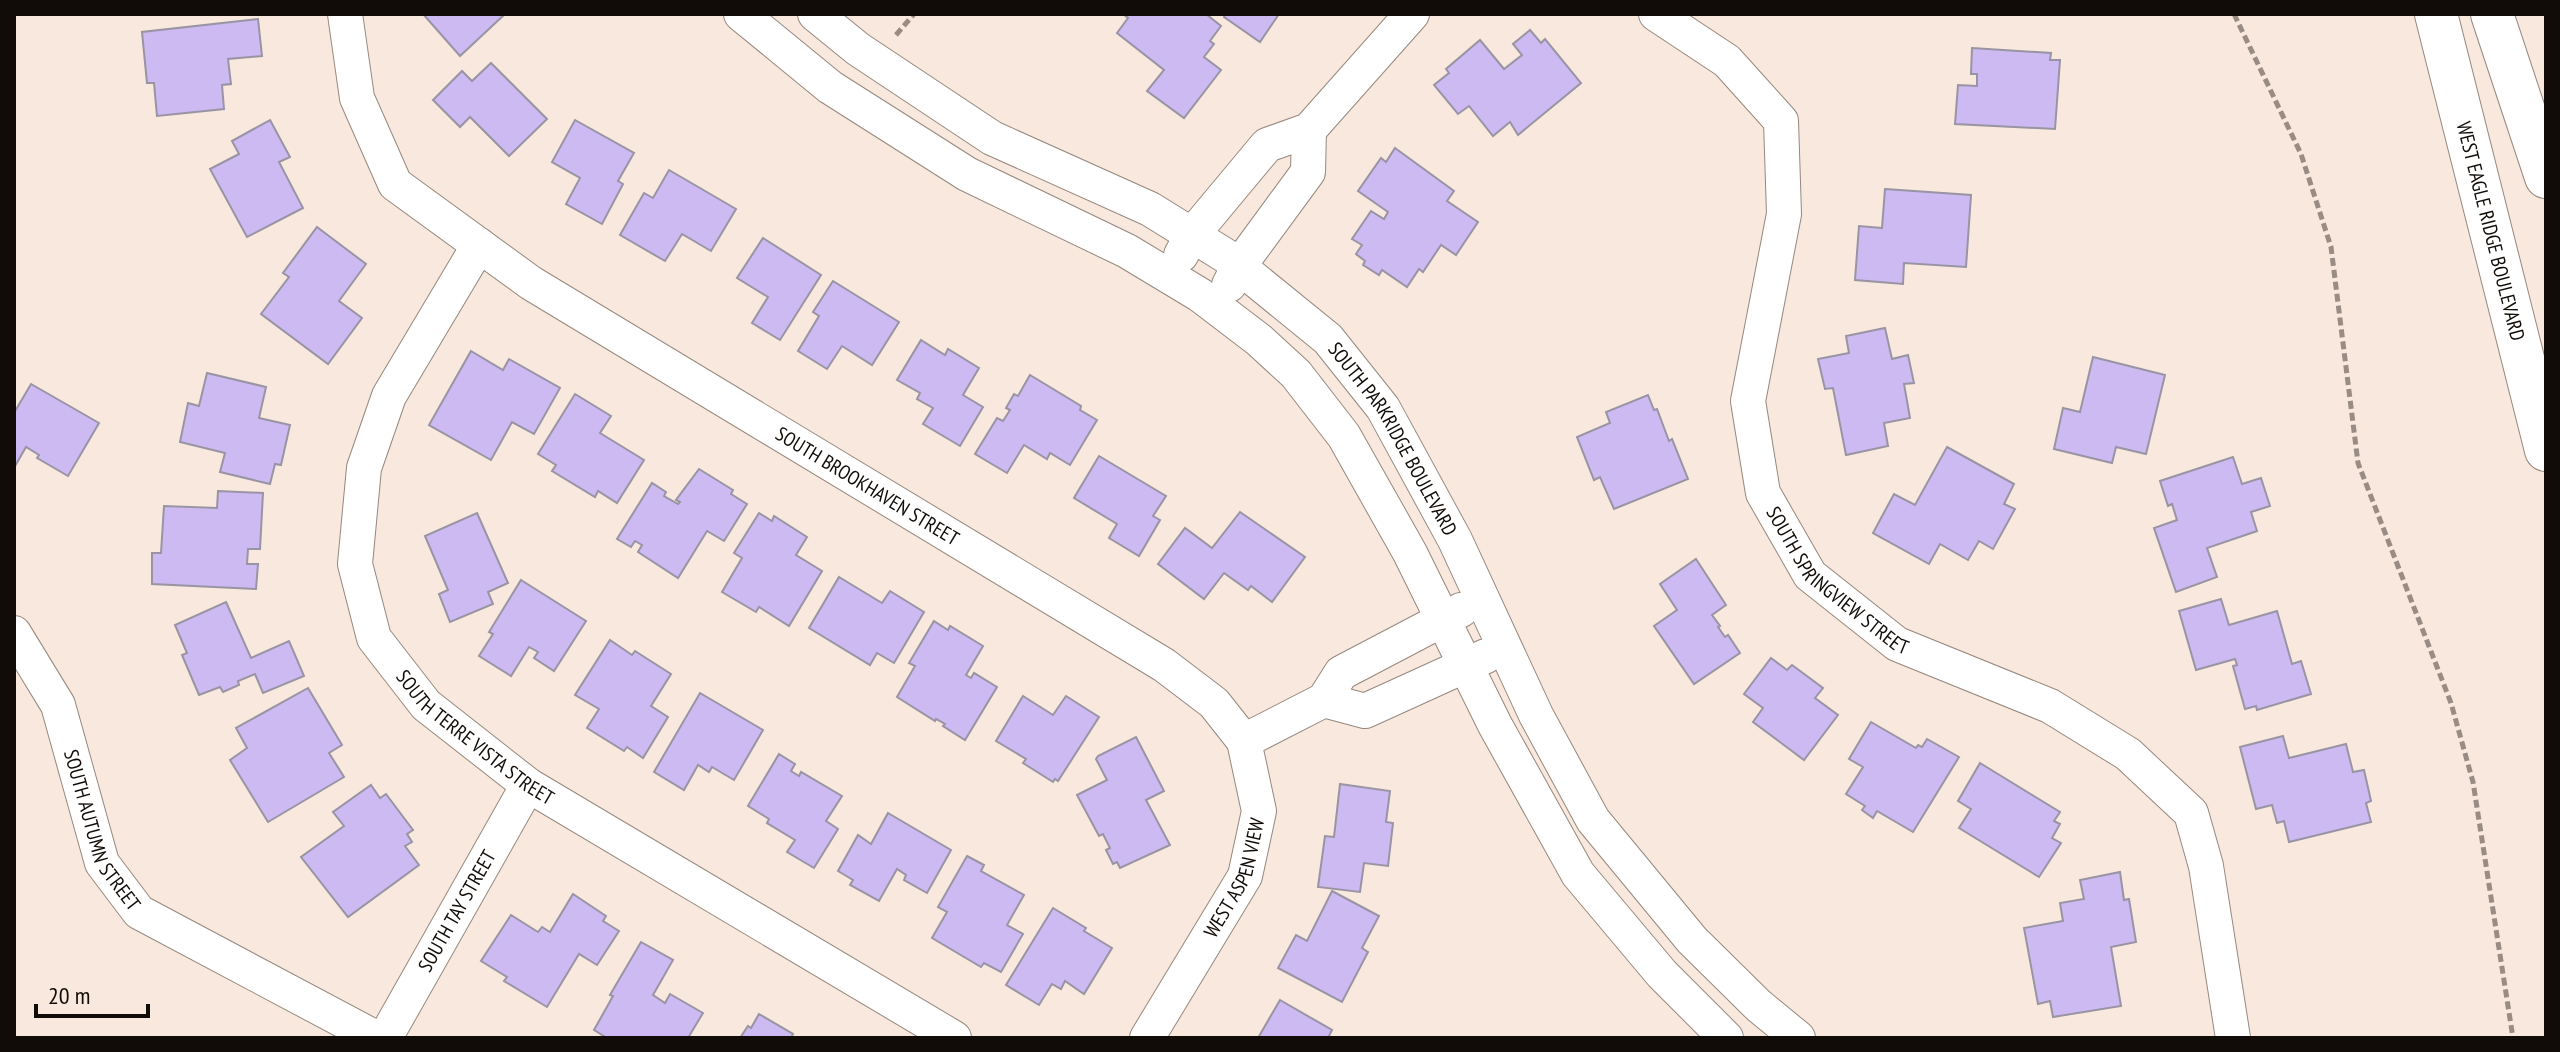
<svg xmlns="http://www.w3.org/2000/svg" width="2560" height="1052" font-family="'PT Sans Narrow',sans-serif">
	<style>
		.building { fill: #cdbaf3; stroke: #9994a3; stroke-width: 2 }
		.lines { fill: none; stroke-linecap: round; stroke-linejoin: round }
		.minor-casing { stroke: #96887e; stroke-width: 36 }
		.tertiary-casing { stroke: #96887e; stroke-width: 44 }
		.path { stroke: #988c84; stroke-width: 5; stroke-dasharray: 8 4; stroke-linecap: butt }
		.minor { stroke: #fff; stroke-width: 34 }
		.tertiary { stroke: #fff; stroke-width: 42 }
		.labels { text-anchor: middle; stroke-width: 6; stroke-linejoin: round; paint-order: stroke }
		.street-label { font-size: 20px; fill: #110c08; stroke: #f8e8dd }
	</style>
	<rect width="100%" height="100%" fill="#f8e8dd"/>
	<g class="building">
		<polygon points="423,14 505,14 460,56"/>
		<polygon points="1123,14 1206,14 1221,26 1210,41 1214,44 1204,57 1221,70 1184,118 1147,91 1164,70 1117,33 1128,18"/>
		<polygon points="1226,14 1279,14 1260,42 1224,17"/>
		<polygon points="258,19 262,56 228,59 231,84 222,85 224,109 157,116 154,83 147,83 142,32"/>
		<polygon points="1530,30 1541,43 1545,39 1581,83 1518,135 1510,122 1493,136 1469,106 1458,114 1434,85 1449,73 1446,69 1480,40 1504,69 1522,55 1513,44"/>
		<polygon points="1972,48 2051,53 2050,60 2060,60 2055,129 1955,124 1958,85 1977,86 1977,74 1971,74"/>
		<polygon points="491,63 547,119 509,156 470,117 460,127 433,100 462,71 472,81"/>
		<polygon points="270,120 290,157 279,162 303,208 247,237 210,169 239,154 232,141"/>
		<polygon points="575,120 634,153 618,181 623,184 602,224 566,204 580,178 552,162"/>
		<polygon points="1395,148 1454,191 1447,201 1478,222 1456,255 1441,245 1423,272 1419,269 1407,287 1382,270 1379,275 1363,265 1365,261 1356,254 1362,245 1352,239 1371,211 1384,219 1388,212 1358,191 1381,158 1386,162"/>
		<polygon points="669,170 736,209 711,251 682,234 665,261 620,235 644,193 653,198"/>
		<polygon points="1885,189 1971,195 1966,267 1904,263 1903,284 1855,280 1859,226 1882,228"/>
		<polygon points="317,227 366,264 339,301 362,318 328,364 261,314 289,277 283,273"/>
		<polygon points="763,238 821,275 780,340 752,323 768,297 737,278"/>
		<polygon points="833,281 899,322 872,365 842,346 827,369 798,351 819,316 813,312"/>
		<polygon points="1885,328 1892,359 1908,355 1914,383 1904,384 1910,418 1884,423 1888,446 1846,455 1833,388 1825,389 1818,359 1849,353 1846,336"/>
		<polygon points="921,340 945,355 948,349 979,368 963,395 983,407 960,446 923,424 933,408 917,399 920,393 897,380"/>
		<polygon points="471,351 503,370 509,359 560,388 534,434 512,422 491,460 429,425"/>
		<polygon points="2093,357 2165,375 2146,454 2116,447 2112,463 2054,449 2063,408 2080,412"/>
		<polygon points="207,373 266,387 259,418 290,425 281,465 275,464 270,484 220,472 225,453 180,442 188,403 199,406"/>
		<polygon points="1030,375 1081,406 1080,410 1097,420 1070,465 1050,453 1047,459 1024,445 1007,473 975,454 997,418 1003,421 1010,410 1006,408 1014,394 1018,396"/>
		<polygon points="31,384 99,423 68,476 37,458 39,455 26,447 14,468 14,413"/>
		<polygon points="575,394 611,416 600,433 644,460 617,503 598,491 595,497 552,471 556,465 538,454"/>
		<polygon points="1648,395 1654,410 1657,409 1669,441 1672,439 1688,479 1614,509 1600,477 1594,480 1577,437 1610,423 1606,412"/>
		<polygon points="1947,447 2014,484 2004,504 2015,509 1993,549 1979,541 1968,560 1940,544 1929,564 1873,533 1894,494 1915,505"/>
		<polygon points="1099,456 1166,496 1153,516 1160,520 1139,556 1109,538 1117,524 1074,498"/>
		<polygon points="2233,457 2242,484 2261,478 2270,506 2251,512 2257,531 2207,548 2217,577 2176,592 2154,528 2177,520 2172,504 2168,506 2160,481"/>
		<polygon points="699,469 733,490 731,494 747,504 724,541 707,531 678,578 638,552 642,545 635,541 631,547 617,539 652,483 666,492 664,496 678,504 680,502 676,500"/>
		<polygon points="218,491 263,493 260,549 248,549 247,564 258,564 256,589 152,584 152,553 161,553 164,506 217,508"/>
		<polygon points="1240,512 1305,557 1272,602 1251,586 1248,590 1224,573 1204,599 1158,564 1185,528 1212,548"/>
		<polygon points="477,513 508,583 488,592 493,604 450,622 439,594 448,590 425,536"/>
		<polygon points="759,513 772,521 774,516 807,537 796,555 822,571 789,626 759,607 756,612 722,592 742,558 734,553"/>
		<polygon points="1696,559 1726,605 1712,615 1720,626 1718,627 1725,637 1728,635 1740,653 1694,684 1654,626 1677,610 1660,584"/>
		<polygon points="839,577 882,603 890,591 924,612 894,663 877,653 870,665 809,628"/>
		<polygon points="521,580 586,621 554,671 534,658 538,652 529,647 511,676 479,656 493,634 489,632"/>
		<polygon points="2221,599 2229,625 2277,611 2292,664 2301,661 2311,694 2257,710 2256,706 2245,709 2233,666 2237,665 2235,659 2196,670 2179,611"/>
		<polygon points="226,602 251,658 289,641 304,676 263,693 255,674 238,681 239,685 223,692 220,687 199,695 182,655 187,653 175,625"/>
		<polygon points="934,621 948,630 950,626 983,646 966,675 971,678 974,673 997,687 965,740 943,726 945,724 936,719 935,721 897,697 915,666 909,663"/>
		<polygon points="610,640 632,655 635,651 671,674 651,706 668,717 643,758 627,747 624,751 587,728 599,709 575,695"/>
		<polygon points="1771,658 1787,670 1792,665 1823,688 1815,698 1838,715 1804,760 1753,722 1763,708 1744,694"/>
		<polygon points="308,688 342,745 329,753 344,777 268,822 230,760 247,748 236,728"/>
		<polygon points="700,693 763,730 734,780 712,767 709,772 698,765 684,790 654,772"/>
		<polygon points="1023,696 1053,715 1066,696 1099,717 1058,781 1055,779 1053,782 1023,763 1026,759 996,741"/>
		<polygon points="1871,722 1916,748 1918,745 1922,747 1927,739 1959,757 1913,832 1877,811 1873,818 1862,810 1865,806 1846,794 1863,767 1849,759"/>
		<polygon points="2283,736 2289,758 2346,744 2353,772 2364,770 2371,801 2366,803 2371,822 2289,842 2284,821 2277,823 2272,805 2256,809 2240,747"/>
		<polygon points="1136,737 1164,791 1146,800 1170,845 1120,868 1117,862 1113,864 1106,850 1110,848 1103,834 1099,836 1077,795 1107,780 1096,759 1098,756"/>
		<polygon points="779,754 795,764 791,771 799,776 801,772 842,796 826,821 838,829 814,868 787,852 795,840 767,823 769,819 748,806"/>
		<polygon points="1980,763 2060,812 2054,821 2060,824 2052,838 2061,843 2039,877 1959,828 1971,809 1958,801"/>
		<polygon points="1340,784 1390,791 1386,822 1393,823 1388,866 1364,863 1360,892 1318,887 1325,836 1334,837"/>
		<polygon points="371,785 380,798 386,794 413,830 407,834 412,842 405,846 419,865 348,917 301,857 344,826 333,812"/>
		<polygon points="888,813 951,850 927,893 904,880 906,875 897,869 879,901 850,885 853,880 838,871 858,835 871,844"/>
		<polygon points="967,856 984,865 981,871 1024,895 1007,925 1023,934 1001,972 984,963 981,967 932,938 947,912 938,907"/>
		<polygon points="2120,872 2124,900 2129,899 2136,942 2111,947 2121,1006 2053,1017 2050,1001 2038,1004 2024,928 2063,921 2060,903 2084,899 2080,880"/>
		<polygon points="1332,891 1379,916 1362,948 1368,952 1342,1002 1278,968 1296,935 1307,941"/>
		<polygon points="573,894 606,916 603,921 619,931 597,965 579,954 547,1007 504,981 507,977 481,961 511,915 538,932 542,927 550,932"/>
		<polygon points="1053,908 1086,928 1084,931 1112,948 1084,994 1065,981 1061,989 1052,984 1039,1005 1006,985"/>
		<polygon points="641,942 673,960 653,995 665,1003 670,994 703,1013 688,1038 607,1038 594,1030 613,996 610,995"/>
		<polygon points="1280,1000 1332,1030 1328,1038 1258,1038"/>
		<polygon points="759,1014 793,1034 791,1038 740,1038 748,1026 751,1028"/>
	</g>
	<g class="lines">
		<g class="minor-casing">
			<g id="minor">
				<path id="s1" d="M345,14L357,98L395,184L531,283L1164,665L1214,703L1244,741"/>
				<polyline points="741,14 830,87 967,174 1127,251 1200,295 1259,340 1296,374 1344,436 1410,553 1495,725 1578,874 1662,974 1726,1038"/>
				<path id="s2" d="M815,14L858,49L992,138L1150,209L1226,256L1328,339L1383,408L1455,540L1536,715L1593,820L1692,940L1759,1006L1798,1038"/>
				<path id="s3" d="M1656,14L1727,61L1781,121L1784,214L1748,401L1763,493L1810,575L1897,644L2050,706L2128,754L2191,813L2206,866L2233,1038"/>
				<path id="s4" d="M479,245L389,396L364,468L355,564L374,638L426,705L528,785L954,1038"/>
				<polyline points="1181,255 1192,235 1267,145 1309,130 1412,14"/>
				<polyline points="1229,285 1239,266 1308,172 1309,130"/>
				<path id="s5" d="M14,633L58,705L102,863L139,912L376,1038"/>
				<polyline points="1324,700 1365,711 1486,656"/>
				<polyline points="1324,700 1341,673 1461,610"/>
				<path id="s6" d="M385,1038L528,785"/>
				<path id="s7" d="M1147,1038L1245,876L1259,811L1244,741L1324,700"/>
			</g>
		</g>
		<g class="tertiary-casing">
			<g id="tertiary">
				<path id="s8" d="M2436,14L2546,450"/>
				<polyline points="2492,14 2546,177"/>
			</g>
		</g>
		<g class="path">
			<polyline points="2234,14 2301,154 2331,247 2358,463 2451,703 2473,782 2513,1038"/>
			<polyline points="896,35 914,14"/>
		</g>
		<use href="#minor" class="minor"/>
		<use href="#tertiary" class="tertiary"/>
	</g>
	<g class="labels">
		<g class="street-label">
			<text dy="7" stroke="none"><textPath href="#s8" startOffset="224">WEST EAGLE RIDGE BOULEVARD</textPath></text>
			<text dy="7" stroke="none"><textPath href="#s2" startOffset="730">SOUTH PARKRIDGE BOULEVARD</textPath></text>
			<text dy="7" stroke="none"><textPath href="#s1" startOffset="740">SOUTH BROOKHAVEN STREET</textPath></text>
			<text dy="7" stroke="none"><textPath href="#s3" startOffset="660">SOUTH SPRINGVIEW STREET</textPath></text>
			<text dy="7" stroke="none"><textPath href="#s4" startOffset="568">SOUTH TERRE VISTA STREET</textPath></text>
			<text dy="7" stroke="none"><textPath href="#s5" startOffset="218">SOUTH AUTUMN STREET</textPath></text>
			<text dy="7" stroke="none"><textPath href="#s7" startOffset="184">WEST ASPEN VIEW</textPath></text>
			<text dy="7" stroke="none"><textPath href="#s6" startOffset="146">SOUTH TAY STREET</textPath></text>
		</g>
	</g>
	<rect width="2560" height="1052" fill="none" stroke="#110c08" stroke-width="32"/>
	<path d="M36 1004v12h112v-12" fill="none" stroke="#110c08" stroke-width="4"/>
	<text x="48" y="1004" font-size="24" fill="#110c08" stroke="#f8e8dd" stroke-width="6" paint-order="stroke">20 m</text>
</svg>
